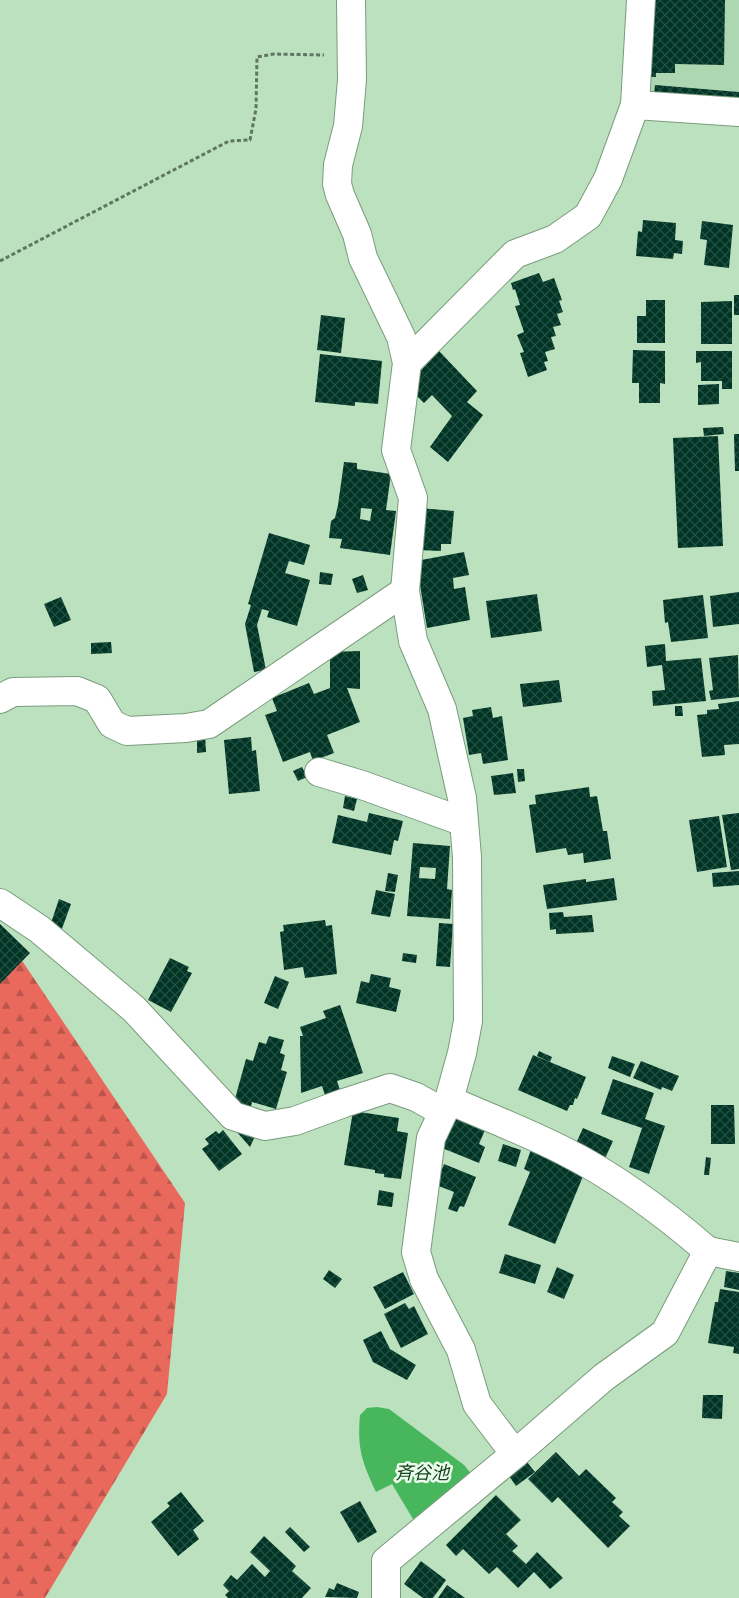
<svg xmlns="http://www.w3.org/2000/svg" width="739" height="1598" font-family="'Public Sans','Noto Sans JP',sans-serif">
	<style>
		.built { fill: #acd7b0 }
		.forest { fill: url(#forest-firs) }
		.water { fill: #48b65d }
		.building { fill: url(#building-cross-hatch); fill-rule: evenodd }
		.lines { fill: none; stroke-linecap: round; stroke-linejoin: round }
		.minor-casing { stroke: #799c7c; stroke-width: 30 }
		.path { stroke: #5f7761; stroke-width: 3; stroke-dasharray: 4 2.5; stroke-linecap: butt }
		.minor { stroke: #fff; stroke-width: 28 }
		.labels { text-anchor: middle; stroke-width: 5; stroke-linejoin: round; paint-order: stroke }
		.water-label { font-size: 18px; font-style: italic; fill: #17421f; stroke: #eafdeb }
	</style>
	<defs>
		<pattern id="forest-firs" width="22" height="20" patternUnits="userSpaceOnUse" patternTransform="scale(1.25)"><rect width="22" height="20" fill="#e9695d"/><path d="M5 1l3.5 6h-7zM16 11l3.5 6h-7z" fill="#bb554b"/></pattern>
		<pattern id="building-cross-hatch" width="8" height="8" patternUnits="userSpaceOnUse" patternTransform="scale(1.25)"><rect width="8" height="8" fill="#003526"/><path d="M0 0l8 8M0 8l8-8" fill="none" stroke="#244f43"/></pattern>
	</defs>
	<rect width="100%" height="100%" fill="#bce1bf"/>
	<polygon class="built" points="647,0 739,0 739,104 652,98 644,82"/>
	<polygon class="forest" points="0,928 185,1203 167,1394 45,1598 0,1598"/>
	<path class="water" d="M377,1407L389,1409L464,1465L473,1476L413,1519L392,1484L376,1492C362,1462 357,1448 360,1415L367,1408Z"/>
	<g class="building">
		<polygon points="649,0 725,0 724,65 675,64 675,73 656,73 656,77 647,77"/>
		<polygon points="655,85 739,92 739,102 654,95"/>
		<polygon points="643,220 676,223 675,240 683,241 682,254 674,253 673,259 636,256 638,231 642,232"/>
		<polygon points="702,221 733,225 729,268 704,265 707,240 700,239"/>
		<polygon points="539,273 543,282 554,278 562,300 559,301 563,312 557,314 561,325 553,327 556,336 551,337 555,349 545,352 548,361 544,362 547,370 528,377 520,353 524,352 517,335 524,332 515,306 520,305 515,289 513,290 511,283"/>
		<rect x="734" y="295" width="5" height="20"/>
		<polygon points="646,300 665,300 665,343 637,343 637,316 646,316"/>
		<polygon points="732,301 732,344 701,344 701,302"/>
		<polygon points="321,315 345,318 341,353 317,350"/>
		<polygon points="633,350 665,351 665,384 660,383 660,403 639,403 639,383 632,383"/>
		<polygon points="439,351 477,391 467,402 483,415 448,462 430,447 452,416 432,395 424,403 413,392 415,377"/>
		<polygon points="696,351 732,351 732,389 722,389 722,381 701,381 701,362 696,363"/>
		<polygon points="320,354 382,361 378,404 355,402 355,406 315,402"/>
		<polygon points="719,384 719,404 698,405 698,385"/>
		<polygon points="723,427 724,434 704,436 703,428"/>
		<polygon points="734,434 739,434 739,471 735,471"/>
		<polygon points="718,436 723,546 678,548 673,438"/>
		<path d="M344,462L357,463V469L391,474L386,510L396,511L390,555L340,548L342,539L329,538L331,521L335,518L338,505ZM361,508L372,509L370,521L360,519Z"/>
		<polygon points="420,508 454,511 451,544 441,544 441,551 417,550"/>
		<polygon points="269,533 310,545 304,565 289,561 285,573 310,580 297,626 267,617 269,611 262,609 257,625 266,670 254,672 245,624 251,605 248,604"/>
		<polygon points="464,552 469,575 453,578 454,589 465,587 470,620 427,628 416,561"/>
		<polygon points="320,572 333,574 331,585 319,584"/>
		<polygon points="363,575 368,590 357,593 352,579"/>
		<polygon points="739,592 739,624 713,627 710,596"/>
		<polygon points="537,594 542,631 491,638 486,601"/>
		<polygon points="703,595 708,638 671,642 668,622 665,623 663,600"/>
		<polygon points="61,597 71,620 54,627 44,604"/>
		<polygon points="111,642 112,653 91,654 91,643"/>
		<polygon points="665,644 666,661 701,658 706,701 653,706 652,691 665,690 662,665 647,667 645,646"/>
		<polygon points="360,651 360,689 347,688 360,722 327,735 334,753 313,761 310,752 283,762 265,715 277,711 272,698 309,683 314,694 330,688 330,652"/>
		<polygon points="738,655 739,697 711,700 709,691 713,690 709,658"/>
		<polygon points="559,680 562,702 523,707 520,684"/>
		<polygon points="739,701 739,744 724,745 725,755 702,757 697,715 707,714 707,710 719,709 718,704"/>
		<polygon points="675,706 682,706 683,716 675,716"/>
		<polygon points="491,707 493,718 502,716 508,760 483,764 481,753 469,755 463,718 473,716 472,710"/>
		<polygon points="205,735 206,752 197,753 197,739"/>
		<polygon points="251,737 252,751 256,750 260,791 229,794 224,740"/>
		<polygon points="302,767 307,777 298,781 293,771"/>
		<polygon points="517,769 524,769 525,781 518,782"/>
		<polygon points="513,773 516,793 494,795 491,776"/>
		<polygon points="589,787 590,797 597,796 603,831 607,831 611,859 584,863 583,853 568,855 566,848 536,853 529,805 536,804 535,795"/>
		<polygon points="345,796 357,799 354,811 343,808"/>
		<polygon points="369,813 403,821 398,841 394,840 391,855 332,843 338,815 367,822"/>
		<polygon points="739,813 739,869 731,870 722,815"/>
		<polygon points="719,816 727,867 697,872 689,820"/>
		<path d="M413,843L450,846L447,889L452,890L450,919L407,916ZM420,867L436,868L435,879L419,878Z"/>
		<polygon points="739,871 739,885 713,887 712,873"/>
		<polygon points="388,873 398,875 395,892 385,891"/>
		<polygon points="614,878 617,900 547,909 543,885 586,879 586,882"/>
		<polygon points="376,890 395,894 390,917 371,914"/>
		<polygon points="59,899 71,904 60,934 50,926"/>
		<polygon points="563,912 564,917 592,915 594,932 556,934 556,929 550,930 549,913"/>
		<polygon points="325,920 326,926 332,925 337,974 305,978 303,967 284,970 280,932 284,931 283,925"/>
		<polygon points="439,923 453,924 450,967 436,966"/>
		<polygon points="0,924 30,953 0,984"/>
		<polygon points="403,953 417,955 416,963 402,961"/>
		<polygon points="170,958 189,967 187,971 192,973 171,1012 148,1000"/>
		<polygon points="371,974 391,978 389,987 401,990 396,1012 356,1003 361,981 369,983"/>
		<polygon points="275,976 289,982 278,1009 264,1003"/>
		<polygon points="340,1005 363,1073 337,1081 342,1096 327,1101 322,1086 301,1093 300,1036 303,1036 300,1027 326,1018 323,1011"/>
		<polygon points="269,1036 284,1040 280,1053 285,1055 281,1070 287,1072 276,1109 252,1102 250,1111 233,1106 246,1059 253,1061 259,1042 266,1044"/>
		<polygon points="539,1051 552,1057 550,1062 537,1056"/>
		<polygon points="533,1055 586,1077 577,1099 575,1098 573,1105 570,1105 567,1111 518,1090"/>
		<polygon points="612,1056 635,1064 630,1077 608,1068"/>
		<polygon points="641,1061 679,1076 672,1091 662,1087 661,1090 633,1078"/>
		<polygon points="613,1079 654,1093 645,1119 665,1126 649,1174 629,1167 642,1128 601,1114"/>
		<polygon points="711,1105 734,1105 735,1144 711,1144"/>
		<polygon points="353,1111 399,1118 397,1131 408,1133 401,1179 384,1177 384,1174 375,1173 375,1170 344,1165"/>
		<polygon points="454,1117 485,1130 479,1144 485,1147 479,1163 442,1148"/>
		<polygon points="583,1128 613,1141 603,1163 573,1150"/>
		<polygon points="223,1130 242,1154 219,1171 202,1149 209,1144 205,1139 216,1131 219,1134"/>
		<polygon points="236,1131 256,1134 250,1147"/>
		<polygon points="503,1144 521,1150 516,1167 498,1161"/>
		<polygon points="532,1147 586,1169 555,1244 508,1225 530,1172 524,1169"/>
		<polygon points="706,1157 711,1158 709,1175 704,1175"/>
		<polygon points="444,1164 476,1177 464,1207 460,1206 457,1212 448,1209 454,1192 436,1185"/>
		<polygon points="379,1190 394,1193 392,1207 377,1205"/>
		<polygon points="505,1254 541,1265 535,1284 499,1273"/>
		<polygon points="557,1267 574,1275 564,1299 547,1292"/>
		<polygon points="329,1270 342,1279 335,1288 323,1279"/>
		<polygon points="726,1271 739,1273 739,1290 724,1287"/>
		<polygon points="403,1272 414,1294 385,1309 373,1287"/>
		<polygon points="720,1289 739,1292 739,1354 733,1353 734,1347 708,1343 715,1302 718,1302"/>
		<polygon points="405,1303 409,1309 414,1306 428,1334 401,1348 384,1314"/>
		<polygon points="381,1331 390,1349 416,1365 407,1380 373,1362 363,1340"/>
		<polygon points="703,1395 723,1395 722,1419 702,1418"/>
		<polygon points="556,1452 579,1476 586,1469 616,1498 612,1502 623,1512 619,1516 630,1526 608,1548 558,1497 552,1503 528,1479"/>
		<polygon points="527,1462 535,1472 516,1486 509,1476"/>
		<polygon points="181,1492 204,1521 193,1530 199,1539 178,1556 151,1522 170,1506 167,1503"/>
		<polygon points="496,1495 521,1520 506,1534 518,1546 512,1551 526,1564 537,1552 563,1578 550,1589 534,1572 518,1588 497,1567 489,1574 463,1549 456,1556 446,1545"/>
		<polygon points="360,1501 377,1532 358,1543 340,1512"/>
		<polygon points="290,1527 310,1547 304,1552 285,1532"/>
		<polygon points="264,1536 296,1566 292,1571 311,1588 302,1598 228,1598 225,1595 229,1591 223,1585 231,1575 237,1580 252,1564 265,1577 270,1571 250,1552"/>
		<polygon points="421,1561 446,1580 433,1598 423,1598 404,1584"/>
		<polygon points="337,1583 359,1592 357,1598 325,1597 329,1588 334,1590"/>
		<polygon points="447,1585 465,1598 438,1598"/>
	</g>
	<g class="lines">
		<g class="minor-casing">
			<g id="minor">
				<polyline points="351,0 352,80 348,126 338,165 337,184 340,195 357,234 363,258 401,337 407,363 396,450 413,498 405,591 413,641 442,709 462,798 467,857 468,1021 462,1053 449,1100 431,1138 416,1252 424,1279 461,1350 477,1404 515,1454"/>
				<polyline points="635,105 739,112"/>
				<polyline points="407,363 515,254 555,239 588,216 608,179 635,105 641,0"/>
				<polyline points="0,699 13,692 77,691 97,699 112,724 127,731 186,728 209,724 405,591"/>
				<polyline points="319,772 362,785 464,822"/>
				<polyline points="0,903 39,929 134,1009 233,1116 265,1126 295,1121 344,1103 390,1088 416,1097 443,1112"/>
				<path d="M449,1100C487,1117 527,1132 564,1151C616,1177 664,1213 708,1251"/>
				<polyline points="386,1598 386,1561 515,1454 604,1377 665,1333 708,1251 739,1257"/>
			</g>
		</g>
		<polyline class="path" points="0,261 229,141 250,140 256,109 257,57 274,54 324,55"/>
		<use href="#minor" class="minor"/>
	</g>
	<g class="labels">
		<g class="water-label">
			<text x="422" y="1479">斉谷池</text>
		</g>
	</g>
</svg>
